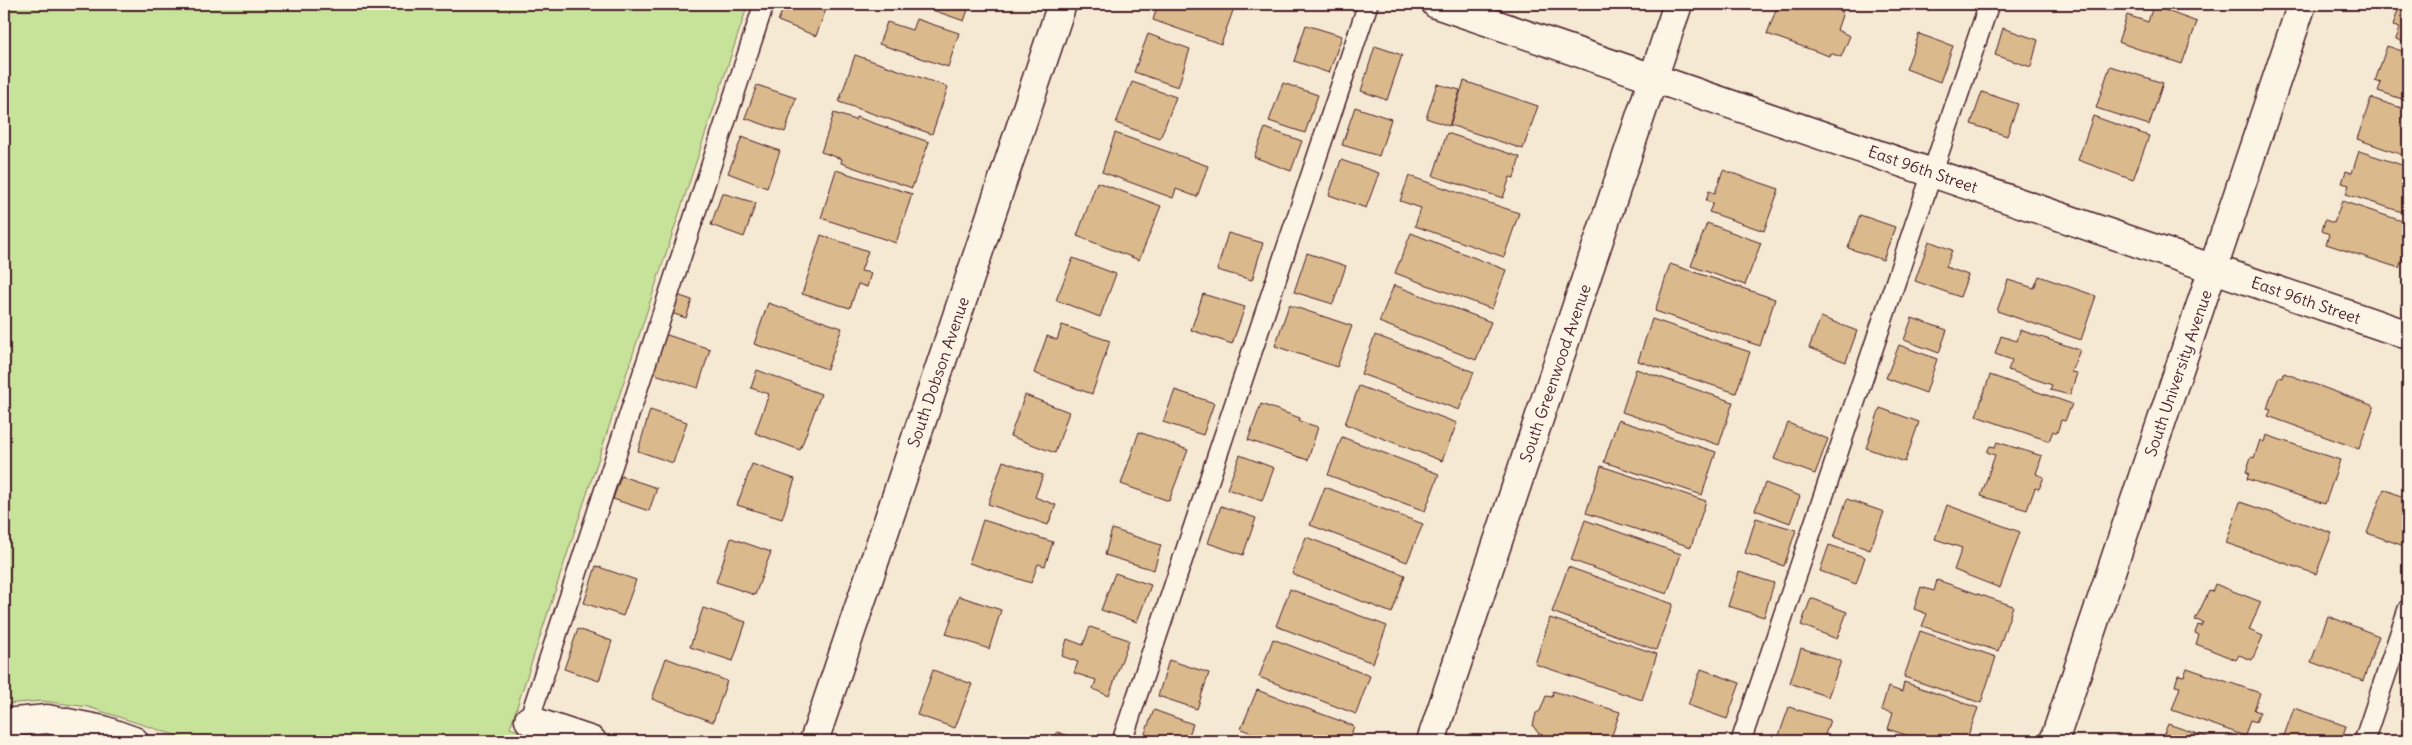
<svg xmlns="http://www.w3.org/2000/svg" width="2412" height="745" font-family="Delius,sans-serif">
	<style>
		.green { fill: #c7e299; stroke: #888062 }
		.building { fill: #dab98d; stroke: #4a1f2b }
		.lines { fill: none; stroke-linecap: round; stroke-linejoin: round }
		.lane-casing { stroke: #4a1f2b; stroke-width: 22 }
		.street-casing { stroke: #4a1f2b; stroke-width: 31 }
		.lane { stroke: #fcf5e5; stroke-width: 19 }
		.street { stroke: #fcf5e5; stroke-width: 28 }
		.labels { text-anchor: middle; stroke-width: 5; stroke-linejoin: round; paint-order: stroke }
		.street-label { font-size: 16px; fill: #4a1f2b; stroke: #fcf5e5 }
	</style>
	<rect width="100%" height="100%" fill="#f5e9d3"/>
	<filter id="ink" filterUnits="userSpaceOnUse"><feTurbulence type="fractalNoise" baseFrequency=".02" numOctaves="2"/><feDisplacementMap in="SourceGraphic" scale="10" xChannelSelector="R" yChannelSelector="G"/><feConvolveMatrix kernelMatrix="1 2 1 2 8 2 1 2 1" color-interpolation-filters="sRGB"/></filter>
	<g filter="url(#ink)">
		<polygon class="green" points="4,4 748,4 510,728 546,741 193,741 88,707 42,701 4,704"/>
		<g class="building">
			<polygon points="785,4 828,4 816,36 778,21"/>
			<polygon points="922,4 970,4 964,21 921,6"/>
			<polygon points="1158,4 1231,4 1235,5 1221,44 1153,20"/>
			<polygon points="1778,4 1820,4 1843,12 1837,30 1850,36 1841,57 1830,53 1829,56 1767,34"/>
			<polygon points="2407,4 2408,4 2408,44 2396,39 2400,28 2393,26 2398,10 2405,10"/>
			<polygon points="2153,6 2197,22 2182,64 2118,42 2127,15 2148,22"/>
			<polygon points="916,19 959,33 948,67 879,44 887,22 912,30"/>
			<polygon points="1306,25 1342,36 1329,73 1294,61"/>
			<polygon points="2003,28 2038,40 2031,67 1995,55"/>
			<polygon points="1148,34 1190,49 1178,87 1134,72"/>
			<polygon points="1919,34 1953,46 1940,82 1906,69"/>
			<polygon points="1375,46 1402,55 1387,100 1361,91"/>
			<polygon points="2387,46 2408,53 2408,101 2378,91 2381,83 2375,81"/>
			<polygon points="855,55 948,87 932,134 839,102"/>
			<polygon points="2110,66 2163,83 2149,125 2096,108"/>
			<polygon points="1464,81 1538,106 1523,149 1450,125"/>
			<polygon points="1132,82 1176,97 1160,139 1116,123"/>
			<polygon points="1283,83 1318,95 1305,133 1269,121"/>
			<polygon points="1437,84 1460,90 1449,126 1426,118"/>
			<polygon points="757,85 796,98 785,132 745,118"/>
			<polygon points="1982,92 2018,104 2007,136 1971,124"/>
			<polygon points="2371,98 2408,110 2408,157 2357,139"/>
			<polygon points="1355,107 1391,119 1379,156 1342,145"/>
			<polygon points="834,113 855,120 856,117 929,142 912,188 841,163 842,159 821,152"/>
			<polygon points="2093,116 2149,136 2133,180 2078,160"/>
			<polygon points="1265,128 1302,141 1291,171 1254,157"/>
			<polygon points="1115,133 1208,166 1197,197 1176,189 1173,198 1102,172"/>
			<polygon points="1447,133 1520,157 1514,178 1510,177 1503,198 1433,176"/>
			<polygon points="742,137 780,151 767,188 728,173"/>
			<polygon points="2359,151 2408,167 2408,192 2402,212 2346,194 2349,185 2342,183 2346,171 2352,173"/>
			<polygon points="1341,160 1379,173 1366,208 1329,195"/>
			<polygon points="836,170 912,194 896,243 821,218"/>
			<polygon points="1723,170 1779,189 1764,231 1709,212 1713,203 1706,201 1709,191 1715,193"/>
			<polygon points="1409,176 1519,213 1504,257 1415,226 1421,208 1400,201"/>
			<polygon points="1097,182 1161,206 1139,260 1077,236"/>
			<polygon points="722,193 756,203 744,237 711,225"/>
			<polygon points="2342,201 2408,223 2408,242 2399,268 2326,244 2329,234 2322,231 2325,220 2334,223"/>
			<polygon points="1860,215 1895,227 1883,260 1848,248"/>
			<polygon points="1707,223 1761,243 1745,285 1691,266"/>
			<polygon points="1228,233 1263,243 1252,280 1217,270"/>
			<polygon points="1411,233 1506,270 1492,309 1395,273"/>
			<polygon points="821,235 868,251 861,271 871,273 867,287 858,284 850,308 802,294"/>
			<polygon points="1929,241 1952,250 1946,267 1968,275 1960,297 1915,281"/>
			<polygon points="1307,253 1346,266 1333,304 1294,292"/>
			<polygon points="1073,258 1116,274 1100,317 1056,300"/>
			<polygon points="1670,264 1775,299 1760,346 1655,311"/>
			<polygon points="2039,276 2096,296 2081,340 1997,311 2008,280 2034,288"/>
			<polygon points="1394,285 1491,322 1476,360 1379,322"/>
			<polygon points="1203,294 1245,307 1232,344 1191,330"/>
			<polygon points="677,295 692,300 686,318 671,313"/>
			<polygon points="768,303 842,328 827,369 754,344"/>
			<polygon points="1289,305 1352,326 1337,367 1275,346"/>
			<polygon points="1821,317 1857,331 1846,362 1809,348"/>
			<polygon points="1912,318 1947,330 1939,353 1904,340"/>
			<polygon points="1652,319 1750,352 1736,393 1638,361"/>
			<polygon points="1062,325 1110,341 1092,394 1034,373 1047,336 1057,340"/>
			<polygon points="2020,330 2080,350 2071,372 2077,373 2070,395 2050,390 2052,385 2008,370 2012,360 1995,354 2001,336 2017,341"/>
			<polygon points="664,334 710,349 698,388 652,373"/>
			<polygon points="1375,335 1474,372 1459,410 1361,374"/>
			<polygon points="1899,345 1937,359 1926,393 1886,378"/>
			<polygon points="1636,369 1733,402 1719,445 1622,412"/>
			<polygon points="757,370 821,394 800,450 755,433 769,394 751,388"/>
			<polygon points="2284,373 2374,406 2359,449 2268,416 2271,410 2267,409 2271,396 2279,377 2283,378"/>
			<polygon points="1990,375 2072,404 2065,421 2061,420 2057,433 2053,431 2049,441 1976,416"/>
			<polygon points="1359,386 1457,423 1442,461 1345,424"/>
			<polygon points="1175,390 1214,403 1203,435 1163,422"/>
			<polygon points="1025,395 1069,412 1055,453 1010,436"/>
			<polygon points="1261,404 1300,418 1299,421 1318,427 1308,460 1248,440"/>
			<polygon points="1880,408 1919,422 1905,462 1866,448"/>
			<polygon points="650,410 687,422 673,463 638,451"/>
			<polygon points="1618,420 1716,452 1702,495 1604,462"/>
			<polygon points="1788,423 1828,439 1815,474 1774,459"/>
			<polygon points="1139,432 1188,450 1169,501 1121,484"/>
			<polygon points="2266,435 2340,460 2325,504 2247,479 2249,473 2246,472 2251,457 2254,458 2260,440 2264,442"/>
			<polygon points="1342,437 1439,474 1425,511 1328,475"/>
			<polygon points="1997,442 2042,456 2036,474 2044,477 2039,489 2035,488 2027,510 1981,496 1995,455 1987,452 1990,446 1995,447"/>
			<polygon points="1240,455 1274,468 1262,501 1227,489"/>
			<polygon points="1003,461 1043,475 1035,497 1056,505 1048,525 988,504"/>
			<polygon points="752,464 795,479 782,519 737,505"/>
			<polygon points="1601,466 1706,501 1691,547 1586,513"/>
			<polygon points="621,476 657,488 649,511 613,499"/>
			<polygon points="1765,483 1800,496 1790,523 1755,510"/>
			<polygon points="1325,487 1423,524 1407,562 1310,525"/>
			<polygon points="2384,489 2408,499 2407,547 2367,533"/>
			<polygon points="1847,499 1884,512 1870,550 1834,537"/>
			<polygon points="2240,502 2332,533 2316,574 2226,543"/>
			<polygon points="1947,505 2020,532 2000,588 1954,570 1962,548 1935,539"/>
			<polygon points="1221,506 1256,518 1243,555 1208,543"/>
			<polygon points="1756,518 1796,530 1784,566 1745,553"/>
			<polygon points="983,520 1053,542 1045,566 1038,564 1031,583 969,563"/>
			<polygon points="1585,520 1681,554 1667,594 1571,560"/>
			<polygon points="1112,529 1161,545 1154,570 1105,555"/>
			<polygon points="1306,537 1405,575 1392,613 1292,574"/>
			<polygon points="731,538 771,552 755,595 716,582"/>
			<polygon points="1829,545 1865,557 1856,584 1820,571"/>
			<polygon points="596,566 636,580 623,616 584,603"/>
			<polygon points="1568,567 1673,604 1656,650 1552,612"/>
			<polygon points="1739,572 1774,583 1764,617 1728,606"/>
			<polygon points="1115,573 1151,585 1137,622 1101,610"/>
			<polygon points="1937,580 2013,606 1998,651 1922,626 1927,614 1914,609 1921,587 1934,591"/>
			<polygon points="2215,584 2261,602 2249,630 2263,636 2252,660 2239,655 2236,660 2196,644 2199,635 2195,633 2198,625 2201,626 2203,622 2195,620 2209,591 2212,592"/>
			<polygon points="1290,589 1387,626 1373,663 1276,626"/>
			<polygon points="959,596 1001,610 989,649 946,634"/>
			<polygon points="1811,598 1847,612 1837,639 1801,625"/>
			<polygon points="703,608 746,622 733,661 690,647"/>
			<polygon points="2328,616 2379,636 2363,681 2311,662"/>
			<polygon points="1550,618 1657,654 1642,700 1535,664"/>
			<polygon points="1090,627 1129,640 1109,696 1093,689 1096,680 1074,673 1078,662 1062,656 1067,639 1083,645"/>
			<polygon points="578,629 612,641 599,681 564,669"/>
			<polygon points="1920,631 1996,657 1981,703 1904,677"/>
			<polygon points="1273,639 1370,676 1356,714 1259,677"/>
			<polygon points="1801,648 1841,661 1828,697 1790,683"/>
			<polygon points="666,658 727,681 713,722 652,699"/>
			<polygon points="1169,660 1209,673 1197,709 1158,696"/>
			<polygon points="2187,668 2260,693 2254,710 2260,712 2256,722 2250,720 2245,736 2172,710 2180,687 2175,686 2178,675 2184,676"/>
			<polygon points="1701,669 1740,683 1727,719 1688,705"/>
			<polygon points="933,670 972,684 955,728 917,715"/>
			<polygon points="2408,681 2408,721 2404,720 2408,709 2400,706"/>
			<polygon points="1904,682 1978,708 1966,741 1924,741 1888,729 1893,713 1881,710 1888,687 1902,692"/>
			<polygon points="1257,690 1354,726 1349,741 1274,741 1241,729"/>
			<polygon points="1553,691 1620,712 1610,741 1561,741 1539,734 1533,726 1536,713 1540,711 1546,696 1552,697"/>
			<polygon points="1789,707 1830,720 1823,741 1777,741"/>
			<polygon points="2294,708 2346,726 2341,741 2282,741"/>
			<polygon points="1154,710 1193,724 1187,741 1142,741"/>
			<polygon points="2168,724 2212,739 2212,741 2157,741 2161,741"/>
			<polygon points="1057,732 1084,741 1054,741"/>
		</g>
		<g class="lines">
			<g class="lane-casing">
				<g id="lane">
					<polyline points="529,720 764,4"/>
					<polyline points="1122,741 1368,4"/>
					<polyline points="1741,741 1989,4"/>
					<polyline points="2364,741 2408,609"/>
				</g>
			</g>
			<g class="street-casing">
				<g id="street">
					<polyline points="1436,4 2408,335"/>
					<polyline points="529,720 592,741"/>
					<polyline points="4,723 47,719 103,730 134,741"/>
					<polyline points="814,741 1062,4"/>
					<polyline points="1431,741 1678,4"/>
					<polyline points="2054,741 2302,4"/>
				</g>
			</g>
			<use href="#lane" class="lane"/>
			<use href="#street" class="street"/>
		</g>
	</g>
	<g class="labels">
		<g class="street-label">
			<text transform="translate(1923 169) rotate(19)" y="6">East 96th Street</text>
			<text transform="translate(2306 300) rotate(19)" y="6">East 96th Street</text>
			<text transform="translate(938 372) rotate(-71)" y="6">South Dobson Avenue</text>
			<text transform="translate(1555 373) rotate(-71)" y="6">South Greenwood Avenue</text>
			<text transform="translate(2178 373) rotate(-71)" y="6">South University Avenue</text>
		</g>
	</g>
	<rect width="2412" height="745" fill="none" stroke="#fcf5e5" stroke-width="20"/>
	<rect x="10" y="10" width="2392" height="725" fill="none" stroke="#4a1f2b" stroke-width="2" filter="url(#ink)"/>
</svg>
